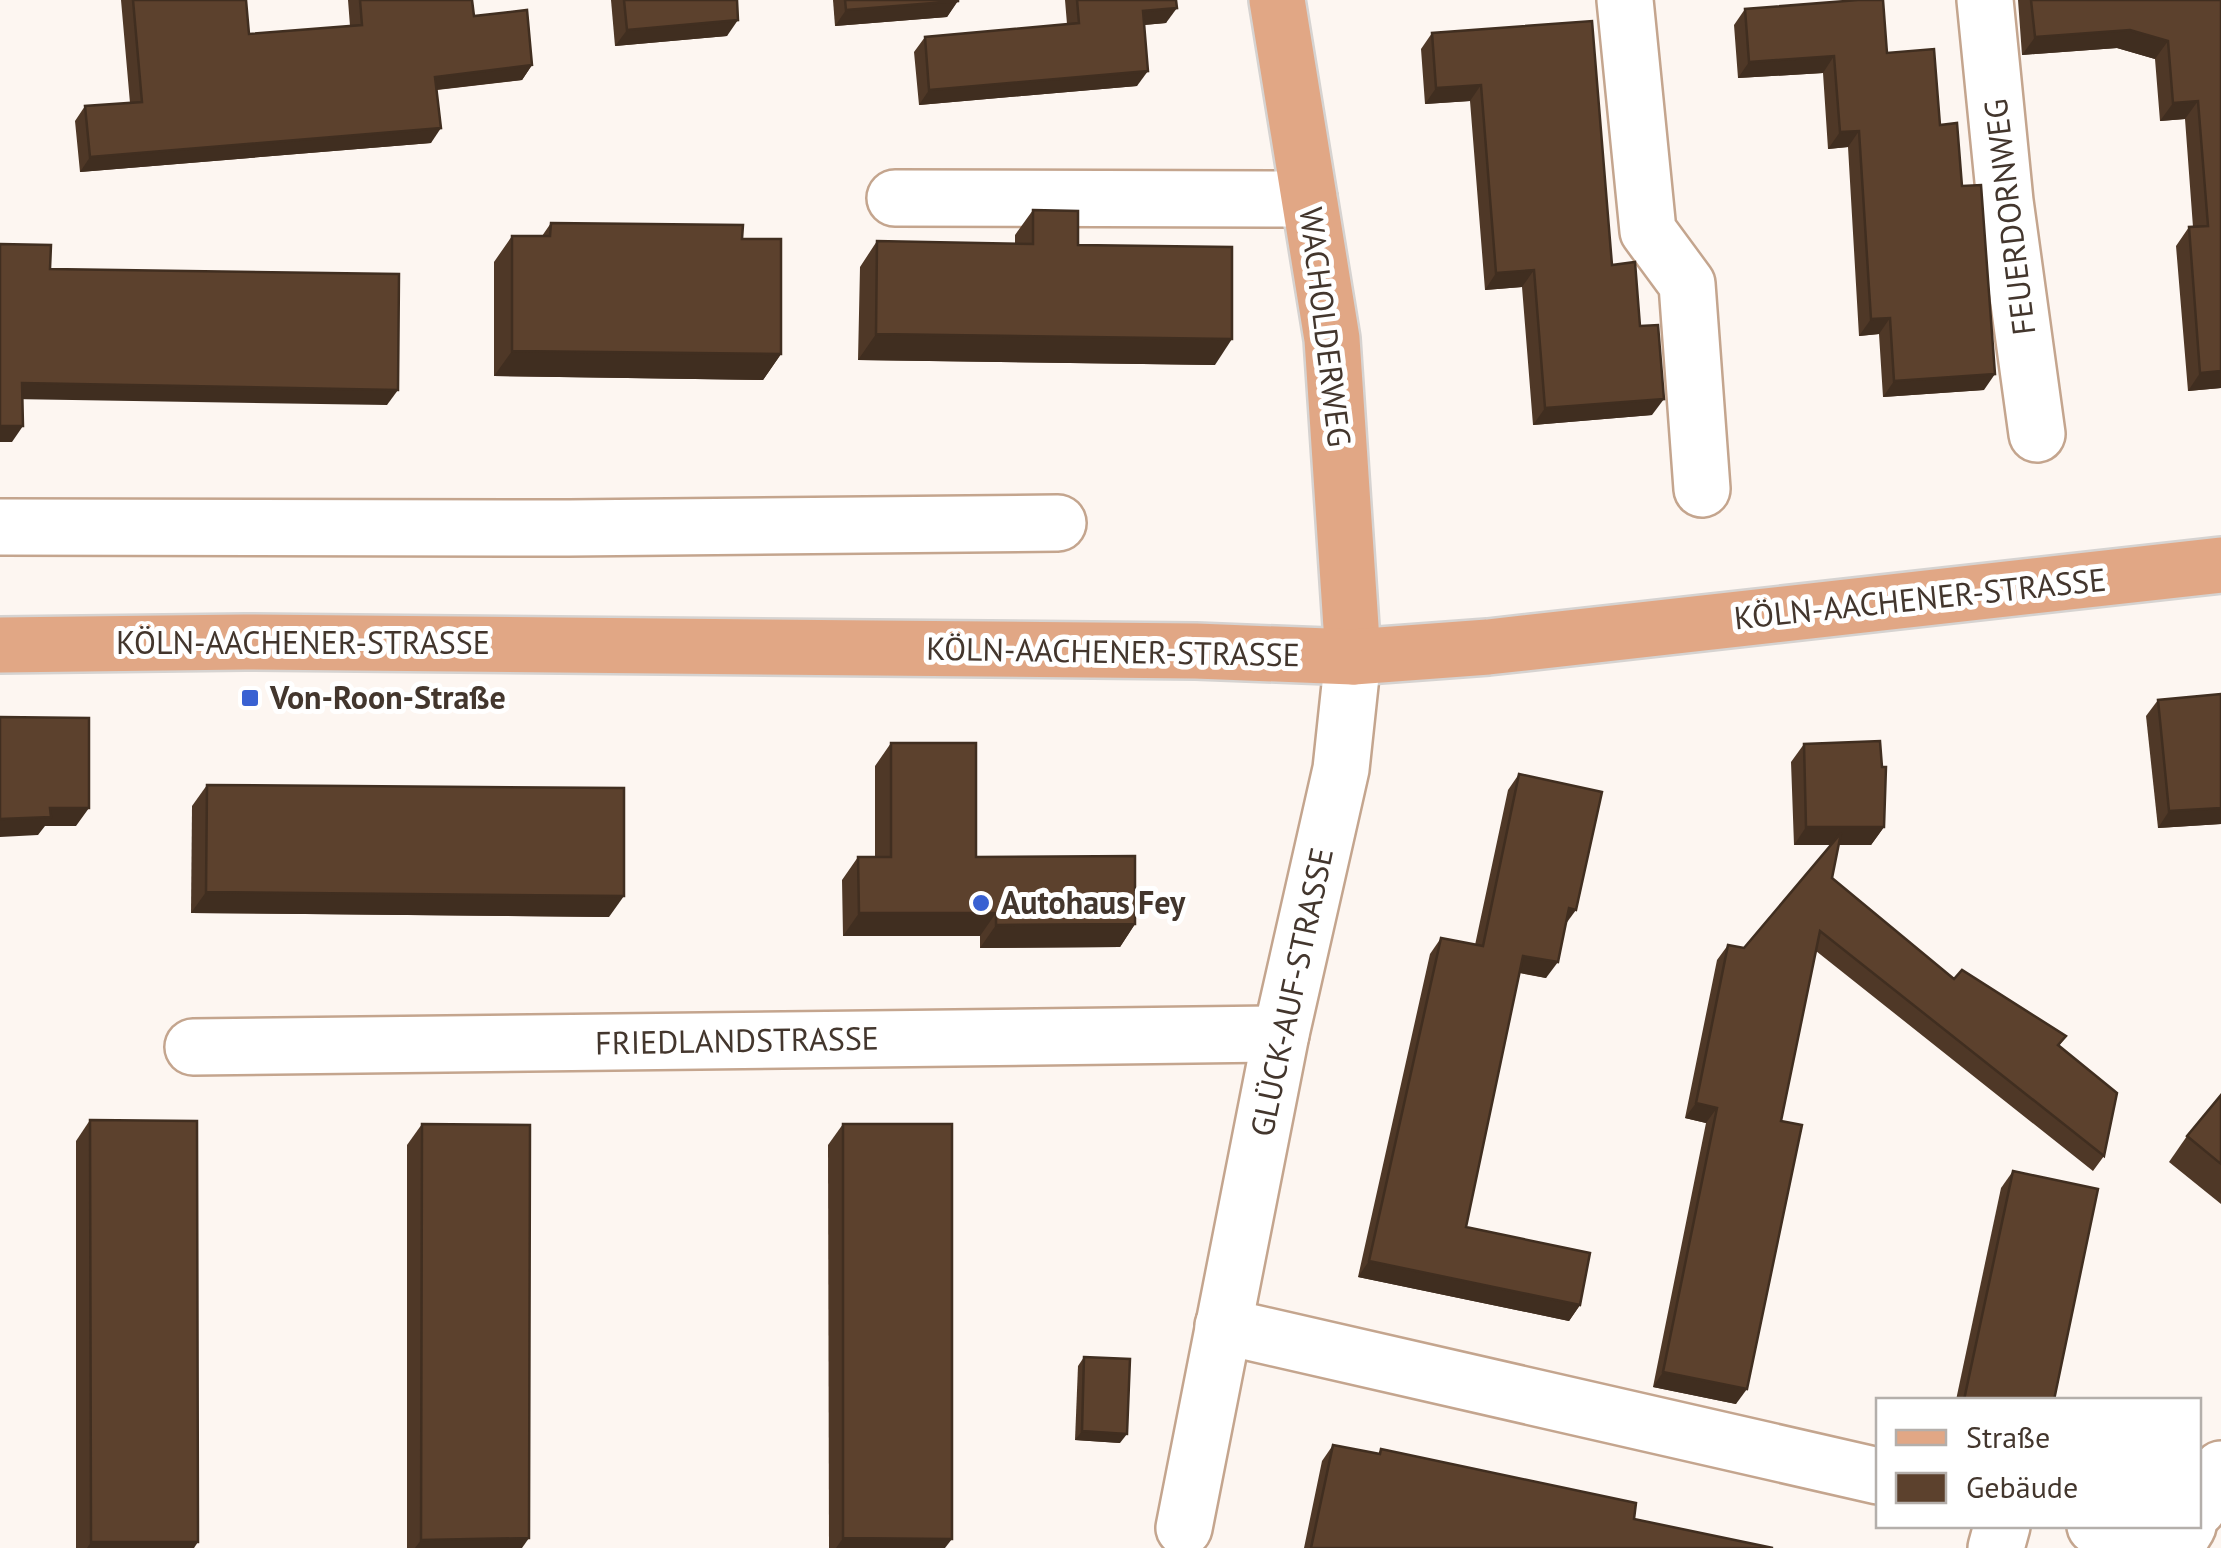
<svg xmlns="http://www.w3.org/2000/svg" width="2221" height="1548" font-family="'PT Sans',sans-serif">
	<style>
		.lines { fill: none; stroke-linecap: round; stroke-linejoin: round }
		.minor-casing { stroke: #c4a58e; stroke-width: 60 }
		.major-casing { stroke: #d6d3d1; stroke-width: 60 }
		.minor { stroke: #fff; stroke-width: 55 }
		.major { stroke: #e1a785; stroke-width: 55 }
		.wall { fill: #4f3827 }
		.shaded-wall { fill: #402e20 }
		.building { fill: #5c412d; stroke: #402e20; stroke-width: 2.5 }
		.poi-dot { fill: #3961d2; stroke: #fff; stroke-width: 4 }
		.labels { text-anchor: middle; stroke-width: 10; stroke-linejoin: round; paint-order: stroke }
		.street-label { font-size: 32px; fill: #43362d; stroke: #fff }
		.poi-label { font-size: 32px; font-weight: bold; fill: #43362d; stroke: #fff; text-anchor: start }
	</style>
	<rect width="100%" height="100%" fill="#fdf6f1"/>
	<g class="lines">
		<g class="minor-casing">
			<g id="minor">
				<polyline points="1625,0 1648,231 1687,284 1702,489"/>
				<polyline points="1985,0 2005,201 2037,434"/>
				<polyline points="895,198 1309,199"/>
				<polyline points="0,527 569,528 1058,523"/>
				<polyline points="193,1047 1281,1034"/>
				<polyline points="1223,1326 1878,1476"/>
				<polyline points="2198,1508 2221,1469"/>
				<polyline points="2095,1526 2177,1544 2188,1526"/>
				<polyline points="1184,1528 1281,1034 1341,769 1353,657"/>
				<polyline points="1996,1548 2002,1526"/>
			</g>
		</g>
		<g class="major-casing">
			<g id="major">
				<polyline points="1277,0 1332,339 1353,657"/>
				<polyline points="0,645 245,642 1196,651 1353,657 1488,647 2221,565"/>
			</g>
		</g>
		<use href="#minor" class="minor"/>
		<use href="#major" class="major"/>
	</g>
	<g class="wall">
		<polygon points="121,0 246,0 249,34 350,26 348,0 472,0 474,16 532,65 522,80 437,90 431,143 80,172 75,121 85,106 130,103"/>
		<polygon points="611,0 737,0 727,36 615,46"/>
		<polygon points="833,0 958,0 947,17 835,26"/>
		<polygon points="1065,0 1176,0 1166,23 1144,25 1137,86 919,105 914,52 925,37 1067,24"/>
		<polygon points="2018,0 2221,0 2221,388 2188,391 2176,246 2189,227 2193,227 2185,119 2160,121 2155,59 2117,48 2022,55"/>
		<polygon points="1745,9 1887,53 1940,125 1962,186 1984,390 1883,397 1879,334 1859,336 1848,147 1828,149 1823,73 1738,78 1734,25"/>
		<polygon points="1592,21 1612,265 1640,326 1652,415 1533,425 1522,287 1485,290 1470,101 1425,104 1421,49 1432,33"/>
		<polygon points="1033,210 1078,245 1215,365 858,360 860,267 877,241 1015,244 1015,235"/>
		<polygon points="551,223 742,239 781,354 763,380 494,376 494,262 512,236 542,236"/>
		<polygon points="2221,694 2221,824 2158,828 2146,716 2158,700"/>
		<polygon points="891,743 976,857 1135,924 1120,947 980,948 980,936 843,936 842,880 858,857 875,857 875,766"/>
		<polygon points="1804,744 1884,827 1871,845 1839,845 1832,878 1954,979 2066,1036 2059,1046 2104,1156 2093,1171 1816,951 1781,1121 1736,1404 1653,1387 1706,1123 1685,1118 1717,960 1728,945 1744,948 1831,845 1794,845 1791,762"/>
		<polygon points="1519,774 1565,925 1546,978 1519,973 1466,1227 1580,1305 1569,1321 1358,1277 1430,954 1441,938 1475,945 1508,790"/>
		<polygon points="207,785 609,917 191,913 192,806"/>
		<polygon points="2221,1095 2221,1204 2169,1162 2187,1136"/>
		<polygon points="90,1120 194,1548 76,1548 76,1141"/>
		<polygon points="422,1124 522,1548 407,1548 407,1145"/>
		<polygon points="843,1124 945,1548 829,1548 828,1145"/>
		<polygon points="2013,1171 2054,1400 1956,1400 2001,1188"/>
		<polygon points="1084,1357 1120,1443 1075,1440 1078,1366"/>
		<polygon points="1333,1445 1378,1454 1381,1449 1634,1519 1773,1548 1304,1548 1322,1461"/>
	</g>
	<g class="shaded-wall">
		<polygon points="958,1 947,17 835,26 846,10"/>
		<polygon points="1177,8 1166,23 1132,26 1143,11"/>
		<polygon points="738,20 727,36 615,46 627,30"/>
		<polygon points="2130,30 2168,41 2155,59 2117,48 2022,55 2035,37"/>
		<polygon points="1834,56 1823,73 1738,78 1749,62"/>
		<polygon points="532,65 522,80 425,91 435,77"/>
		<polygon points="1148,71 1137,86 919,105 929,90"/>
		<polygon points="1481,85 1470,101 1425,104 1436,88"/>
		<polygon points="2198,101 2185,119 2160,121 2173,103"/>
		<polygon points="441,128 431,143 80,172 90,157"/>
		<polygon points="1859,131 1848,147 1828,149 1840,132"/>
		<polygon points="1534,270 1522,287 1485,290 1496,273"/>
		<polygon points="1890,318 1879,334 1859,336 1871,319"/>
		<polygon points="876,334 1232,339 1215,365 858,360"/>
		<polygon points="512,351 781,354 763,380 494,376"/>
		<polygon points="2221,371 2221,388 2188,391 2200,373"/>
		<polygon points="1995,374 1984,390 1883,397 1894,381"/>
		<polygon points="22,383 398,390 387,405 11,399"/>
		<polygon points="1664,399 1652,415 1533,425 1545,408"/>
		<polygon points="0,426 23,426 12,442 0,442"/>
		<polygon points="50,808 89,808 76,826 45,826 38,835 0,837 0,819"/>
		<polygon points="2221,808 2221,824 2158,828 2169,811"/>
		<polygon points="1806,827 1884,827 1871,845 1794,845"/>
		<polygon points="206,892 624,896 609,917 191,913"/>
		<polygon points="1569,908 1576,910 1565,925"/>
		<polygon points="859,913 996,913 980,936 843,936"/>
		<polygon points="1135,924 1120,947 980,948 996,925"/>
		<polygon points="1523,956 1558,962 1546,978 1512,971"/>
		<polygon points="1696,1103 1717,1108 1706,1123 1685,1118"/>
		<polygon points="1369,1261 1580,1305 1569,1321 1358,1277"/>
		<polygon points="1663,1372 1747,1389 1736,1404 1653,1387"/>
		<polygon points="1082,1431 1127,1434 1120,1443 1075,1440"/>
		<polygon points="529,1538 522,1548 415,1548 421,1540"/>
		<polygon points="843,1538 952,1539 945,1548 836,1548"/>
		<polygon points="91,1542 198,1542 194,1548 87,1548"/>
	</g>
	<g class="building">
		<polygon points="133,0 246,0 249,34 362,25 360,0 472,0 474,16 527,10 532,65 435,77 441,128 90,157 85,106 142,102"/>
		<polygon points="624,0 737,0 738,20 627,30"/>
		<polygon points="845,0 958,0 958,1 846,10"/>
		<polygon points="1077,0 1176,0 1177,8 1143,11 1148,71 929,90 925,37 1079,23"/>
		<polygon points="1858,0 1883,0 1887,53 1934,49 1940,125 1957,123 1962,186 1981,185 1995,374 1894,381 1890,318 1871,319 1859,131 1840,132 1834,56 1749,62 1745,9"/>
		<polygon points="2031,0 2221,0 2221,371 2200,373 2189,227 2208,226 2198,101 2173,103 2168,41 2130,30 2035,37"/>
		<polygon points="1592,21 1612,265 1635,262 1640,326 1658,325 1664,399 1545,408 1534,270 1496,273 1481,85 1436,88 1432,33"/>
		<polygon points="1033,210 1078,211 1078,245 1232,247 1232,339 876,334 877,241 1033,244"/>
		<polygon points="551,223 743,225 742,239 781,239 781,354 512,351 512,236 550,236"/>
		<polygon points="0,244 51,245 50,269 399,274 398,390 22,383 23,426 0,426"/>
		<polygon points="2221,694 2221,808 2169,811 2158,700"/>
		<polygon points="0,717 89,718 89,808 50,808 51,817 0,819"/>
		<polygon points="1880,741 1882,767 1886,767 1884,827 1806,827 1804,744"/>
		<polygon points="891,743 976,743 976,857 1135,856 1135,924 996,925 996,913 859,913 858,857 891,857"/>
		<polygon points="1519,774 1602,792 1576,910 1569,908 1558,962 1523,956 1466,1227 1590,1253 1580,1305 1369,1261 1441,938 1483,946"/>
		<polygon points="207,785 624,788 624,896 206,892"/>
		<polygon points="1841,833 1832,878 1954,979 1962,970 2066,1036 2058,1045 2117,1093 2104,1156 1820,931 1781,1121 1802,1125 1747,1389 1663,1372 1717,1108 1696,1103 1728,945 1744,948"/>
		<polygon points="2221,1095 2221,1164 2187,1136"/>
		<polygon points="90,1120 197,1121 198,1542 91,1542"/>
		<polygon points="422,1124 530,1125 529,1538 421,1540"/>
		<polygon points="843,1124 952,1124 952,1539 843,1538"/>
		<polygon points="2013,1171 2098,1189 2054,1400 1964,1400"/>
		<polygon points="1084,1357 1130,1359 1127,1434 1082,1431"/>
		<polygon points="1333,1445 1380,1454 1381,1449 1636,1503 1634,1519 1773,1548 1311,1548"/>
	</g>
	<g class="poi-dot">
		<rect x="240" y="688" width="20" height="20" rx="5"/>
		<circle cx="981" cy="903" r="10"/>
	</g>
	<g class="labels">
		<g class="street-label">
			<text transform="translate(2010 217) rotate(-97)" y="11">FEUERDORNWEG</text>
			<text transform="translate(1325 327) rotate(83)" y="11">WACHOLDERWEG</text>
			<text transform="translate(1920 599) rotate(-6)" y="11">KÖLN-AACHENER-STRASSE</text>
			<text x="303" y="654">KÖLN-AACHENER-STRASSE</text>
			<text transform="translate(1113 652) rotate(1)" y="11">KÖLN-AACHENER-STRASSE</text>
			<text transform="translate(1292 992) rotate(-78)" y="11">GLÜCK-AUF-STRASSE</text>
			<text transform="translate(737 1041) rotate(-1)" y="11">FRIEDLANDSTRASSE</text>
		</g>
		<g class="poi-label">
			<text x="270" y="709">Von-Roon-Straße</text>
			<text x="1001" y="914">Autohaus Fey</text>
		</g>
	</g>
	<rect x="1876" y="1398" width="325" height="130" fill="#ffffff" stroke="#b4afab" stroke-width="2.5"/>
	<rect x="1896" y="1430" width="50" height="15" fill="#e1a785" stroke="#b4afab" stroke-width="2.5"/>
	<text x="1966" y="1448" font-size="30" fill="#43362d">Straße</text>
	<rect x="1896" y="1473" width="50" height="30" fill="#5c412d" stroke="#b4afab" stroke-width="2.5"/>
	<text x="1966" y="1498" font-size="30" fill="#43362d">Gebäude</text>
</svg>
